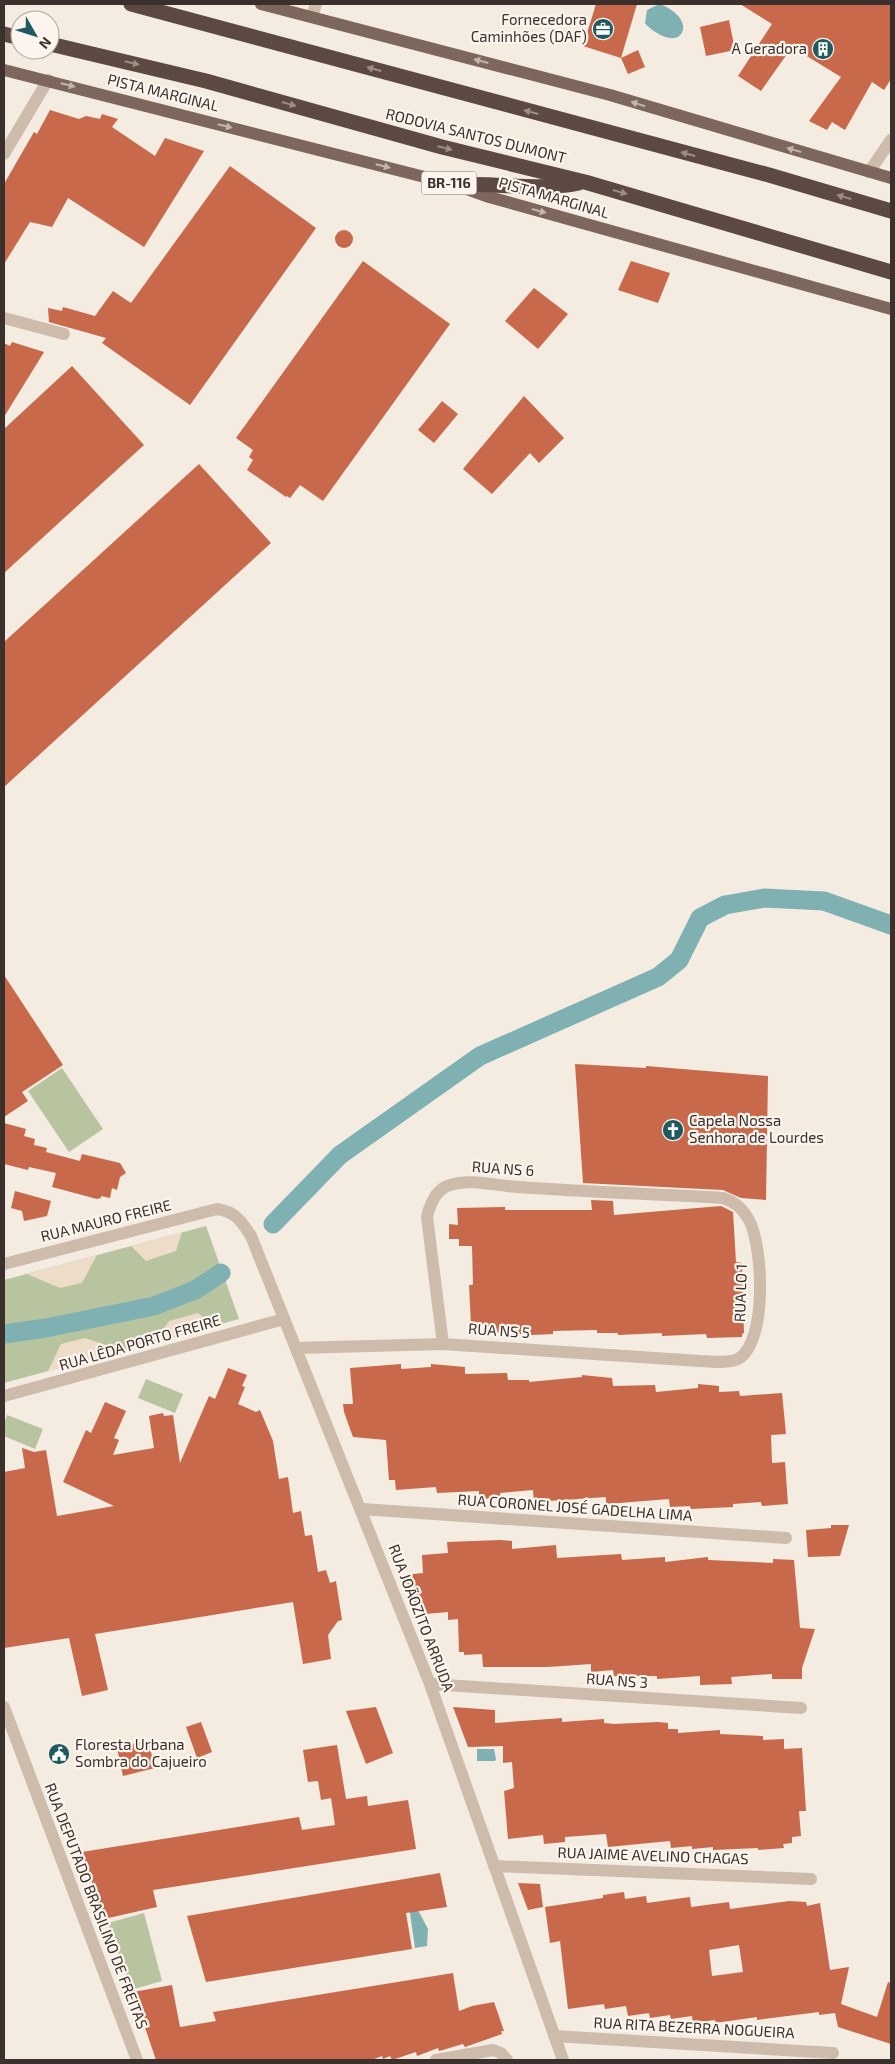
<svg xmlns="http://www.w3.org/2000/svg" width="895" height="2064" font-family="'Exo 2',sans-serif">
	<style>
		.green { fill: #b8c4a0 }
		.plaza { fill: #ecdcc8 }
		.water { fill: #7fb0b2 }
		.lines { fill: none; stroke-linecap: round; stroke-linejoin: round }
		.canal { stroke: #7fb0b2; stroke-width: 19 }
		.building { fill: #c8694b; fill-rule: evenodd }
		.street { stroke: #cdbbac; stroke-width: 12 }
		.primary { stroke: #7d675c; stroke-width: 12 }
		.highway { stroke: #5c4a42; stroke-width: 15 }
		.oneway { fill: #c2b5ac }
		.oneway2 { fill: #9c8e87 }
		.labels { text-anchor: middle; stroke-width: 4.5; stroke-linejoin: round; paint-order: stroke }
		.shield { fill: #fbf5ee; stroke: #756b66; stroke-width: 1 }
		.shield-label { font-size: 14px; font-weight: bold; fill: #3b302b }
		.poi-label { font-size: 15px; fill: #3b302b; stroke: #fbf5ee; text-anchor: end }
		.street-label { font-size: 15px; fill: #3b302b; stroke: #fbf5ee }
	</style>
	<rect width="100%" height="100%" fill="#f4ebe1"/>
	<g class="green">
		<polygon points="62,1068 103,1129 69,1152 28,1091"/>
		<polygon points="206,1226 239,1319 4,1383 4,1280"/>
		<polygon points="146,1379 183,1394 175,1413 138,1398"/>
		<polygon points="7,1415 43,1429 35,1449 4,1436 4,1424"/>
		<polygon points="144,1913 162,1981 131,1990 108,1923"/>
	</g>
	<g class="plaza">
		<polygon points="182,1232 176,1251 146,1261 131,1246"/>
		<polygon points="97,1255 82,1283 60,1288 27,1274"/>
		<polygon points="198,1313 214,1326 156,1341 169,1321"/>
		<polygon points="85,1338 123,1351 48,1371 61,1344"/>
	</g>
	<g class="water">
		<path d="M659,4C670,7 685,18 683,30C677,48 652,32 645,23L647,10Z"/>
		<polygon points="477,1749 494,1749 496,1759 495,1761 477,1761"/>
		<polygon points="408,1899 418,1910 428,1929 427,1946 415,1948"/>
	</g>
	<g class="lines">
		<g class="canal">
			<polyline points="273,1224 340,1155 480,1056 658,977 679,960 700,918 725,905 764,898 824,901 891,925"/>
			<polyline points="4,1334 46,1328 154,1306 195,1290 221,1273"/>
		</g>
	</g>
	<g class="building">
		<polygon points="596,4 637,4 621,58 583,46"/>
		<polygon points="740,4 891,4 891,79 884,90 872,82 845,130 832,122 827,130 809,121 841,77 792,47 761,91 738,76 772,24"/>
		<polygon points="729,20 735,50 706,56 700,27"/>
		<polygon points="638,50 645,67 628,74 621,58"/>
		<polygon points="50,110 79,119 86,116 100,119 102,114 118,119 112,127 155,156 165,138 204,151 144,247 68,198 52,227 30,222 4,264 4,184 34,132 37,134"/>
		<polygon points="230,166 316,228 190,405 102,343 106,338 49,322 48,308 62,311 63,307 95,316 113,291 131,303"/>
		<circle cx="344" cy="239" r="9"/>
		<polygon points="363,261 450,324 323,501 300,485 290,498 287,496 286,497 247,470 253,460 249,457 253,450 236,438"/>
		<polygon points="631,261 670,273 658,303 618,290"/>
		<polygon points="534,288 568,314 538,349 505,321"/>
		<polygon points="12,342 44,352 4,417 4,343 10,346"/>
		<polygon points="72,366 144,445 4,573 4,429"/>
		<polygon points="524,396 564,438 539,463 530,453 492,494 463,469"/>
		<polygon points="442,401 458,414 434,443 418,430"/>
		<polygon points="199,464 271,543 4,787 4,642"/>
		<polygon points="4,975 63,1065 22,1092 28,1101 4,1117"/>
		<polygon points="575,1064 646,1068 646,1066 768,1076 766,1200 741,1198 723,1190 583,1183"/>
		<polygon points="4,1123 26,1129 24,1136 35,1139 34,1145 47,1148 46,1152 80,1161 82,1154 120,1163 126,1173 120,1177 117,1190 112,1188 110,1198 101,1196 101,1198 97,1199 52,1187 56,1173 29,1167 28,1170 4,1164"/>
		<polygon points="15,1191 51,1201 47,1216 24,1221 22,1211 11,1208"/>
		<polygon points="591,1200 613,1201 614,1215 721,1206 733,1212 736,1262 742,1263 744,1333 742,1334 742,1337 707,1338 706,1334 662,1336 662,1333 618,1335 618,1333 597,1333 597,1330 553,1331 553,1334 532,1335 488,1332 488,1324 471,1325 469,1285 473,1285 472,1246 459,1246 459,1239 449,1239 449,1224 458,1225 457,1208 505,1207 505,1210 592,1210"/>
		<polygon points="401,1364 401,1369 431,1367 431,1364 465,1367 465,1374 507,1373 508,1380 529,1380 529,1382 582,1377 582,1375 612,1378 613,1386 655,1385 656,1392 698,1388 698,1384 719,1386 719,1392 739,1391 740,1396 782,1393 786,1434 771,1435 772,1463 785,1462 788,1504 762,1506 761,1502 733,1504 733,1507 691,1509 690,1506 670,1507 669,1499 606,1504 606,1497 534,1502 533,1490 500,1493 500,1498 479,1499 479,1491 437,1493 436,1487 396,1490 395,1480 389,1480 386,1440 353,1437 344,1412 343,1404 353,1404 350,1368"/>
		<polygon points="228,1368 247,1375 242,1386 245,1387 238,1404 256,1412 260,1410 273,1441 279,1479 288,1477 293,1513 301,1511 305,1536 312,1535 318,1572 326,1570 330,1583 336,1581 342,1620 338,1621 328,1635 331,1659 303,1664 293,1602 95,1634 108,1690 82,1696 69,1638 4,1648 4,1472 25,1468 22,1448 34,1452 46,1450 57,1516 114,1506 63,1482 86,1430 91,1433 105,1402 126,1411 114,1438 119,1440 113,1455 154,1448 149,1416 163,1413 164,1416 173,1415 180,1463 209,1396 215,1399"/>
		<polygon points="831,1525 849,1525 840,1556 808,1557 806,1530 831,1528"/>
		<polygon points="500,1540 512,1541 512,1549 556,1545 557,1558 621,1554 622,1560 665,1557 665,1562 708,1557 708,1560 773,1563 773,1559 794,1560 800,1628 815,1629 802,1668 802,1679 772,1679 772,1674 731,1677 732,1684 700,1685 700,1676 657,1679 657,1676 614,1676 613,1670 591,1672 591,1664 548,1667 483,1667 482,1654 464,1655 464,1652 459,1652 458,1619 448,1620 448,1612 425,1614 425,1611 417,1611 404,1575 423,1573 422,1555 448,1553 447,1542"/>
		<polygon points="376,1707 393,1753 366,1764 346,1711"/>
		<polygon points="453,1707 495,1710 495,1723 562,1718 562,1722 604,1719 604,1723 614,1724 658,1722 668,1723 668,1729 678,1729 678,1733 720,1730 720,1734 763,1736 763,1740 784,1739 784,1749 802,1748 806,1811 799,1811 801,1836 792,1837 792,1843 783,1844 784,1848 758,1850 758,1848 713,1850 713,1847 692,1849 692,1846 671,1848 670,1841 608,1847 606,1834 565,1837 565,1842 544,1844 543,1835 508,1839 504,1791 514,1788 512,1762 503,1763 503,1746 468,1747"/>
		<polygon points="201,1722 212,1752 197,1758 186,1727"/>
		<polygon points="148,1740 155,1768 123,1776 117,1748"/>
		<polygon points="337,1745 346,1799 367,1796 368,1806 408,1800 416,1849 153,1890 157,1907 104,1919 82,1852 299,1817 302,1830 335,1825 331,1798 321,1800 318,1781 308,1782 303,1750"/>
		<polygon points="440,1873 447,1907 406,1913 412,1949 206,1982 187,1916"/>
		<polygon points="518,1883 540,1884 543,1907 528,1910"/>
		<path d="M624,1892L625,1899L646,1896L647,1903L690,1897L691,1907L729,1902L730,1909L789,1901L806,1902L807,1906L820,1903L830,1970L849,1967L841,2004L877,2017L888,1982L891,1983V2044L838,2027L835,2013L819,2015V2012L757,2020V2017L715,2023V2020L693,2023L692,2016L671,2019L670,2015L650,2018L649,2013L628,2016L626,2006L605,2009L604,2004L568,2009L560,1941L550,1943L545,1907L603,1898V1895ZM739,1945L743,1972L712,1976L709,1950Z"/>
		<polygon points="453,1973 459,2011 472,2006 494,2002 504,2031 501,2031 502,2034 465,2047 463,2044 439,2051 438,2048 417,2056 416,2052 392,2060 390,2056 383,2059 382,2056 372,2060 156,2060 133,1992 172,1985 180,2027 216,2021 213,2012"/>
	</g>
	<g class="lines">
		<g class="street">
			<polyline points="312,17 316,4"/>
			<polyline points="4,154 48,80"/>
			<polyline points="869,172 891,140"/>
			<polyline points="4,318 64,334"/>
			<path d="M4,1264L217,1209C236,1212 241,1221 251,1236L430,1684L563,2060"/>
			<path d="M296,1348L443,1344L700,1361C710,1361 728,1364 738,1359C768,1342 763,1246 749,1220C742,1208 735,1202 723,1198C655,1194 586,1192 518,1187C496,1186 471,1178 450,1185C436,1189 430,1204 427,1217L443,1344"/>
			<polyline points="4,1396 284,1319"/>
			<polyline points="362,1509 786,1538"/>
			<polyline points="430,1684 801,1708"/>
			<polyline points="4,1707 137,2060"/>
			<polyline points="494,1866 811,1879"/>
			<polyline points="554,2036 833,2053"/>
			<polyline points="436,2060 493,2050 501,2053 507,2060"/>
		</g>
		<g class="primary">
			<polyline points="261,4 610,95 891,178"/>
			<polyline points="4,70 456,185 489,197 891,309"/>
		</g>
		<g class="highway">
			<polyline points="131,4 769,175 891,211"/>
			<polyline points="4,34 20,38"/>
			<polyline points="50,44 206,81 442,147 585,182 891,272"/>
			<path d="M456,185C498,182 538,192 579,183"/>
		</g>
	</g>
	<defs><path id="oneway-solid" d="M-6-.8H1V-3.2L6.5 0L1 3.2V.8H-6Z" transform="scale(1.25)"/></defs>
	<g class="oneway">
		<use href="#oneway-solid" transform="translate(481 61) rotate(-165)"/>
		<use href="#oneway-solid" transform="translate(68 85) rotate(14)"/>
		<use href="#oneway-solid" transform="translate(638 104) rotate(-163)"/>
		<use href="#oneway-solid" transform="translate(225 126) rotate(14)"/>
		<use href="#oneway-solid" transform="translate(794 150) rotate(-164)"/>
		<use href="#oneway-solid" transform="translate(383 166) rotate(14)"/>
		<use href="#oneway-solid" transform="translate(539 211) rotate(15)"/>
	</g>
	<g class="oneway2">
		<use href="#oneway-solid" transform="translate(132 63) rotate(13)"/>
		<use href="#oneway-solid" transform="translate(374 69) rotate(-165)"/>
		<use href="#oneway-solid" transform="translate(289 104) rotate(16)"/>
		<use href="#oneway-solid" transform="translate(531 112) rotate(-165)"/>
		<use href="#oneway-solid" transform="translate(445 148) rotate(14)"/>
		<use href="#oneway-solid" transform="translate(688 154) rotate(-165)"/>
		<use href="#oneway-solid" transform="translate(620 192) rotate(16)"/>
		<use href="#oneway-solid" transform="translate(844 197) rotate(-164)"/>
	</g>
	<defs>
		<g id="office-disc" transform="scale(1.125)"><circle r="9.5" fill="#1f5a5e" stroke="#fbf5ee"/><path d="M-6-3h4V-5.5h4V-3h4V5H-6ZM-1-4.5V-3h2v-1.5ZM-6 0V1H6V0Z" fill="#fff"/></g>
		<g id="building-disc" transform="scale(1.125)"><circle r="9.5" fill="#1f5a5e" stroke="#fbf5ee"/><path d="M-4-6H4V6H1V3H-1V6H-4ZM-2.5-4.3h1.7v1.8h-1.7ZM.8-4.3h1.7v1.8H.8ZM-2.5-1h1.7V.8h-1.7ZM.8-1h1.7V.8H.8Z" fill="#fff"/></g>
		<g id="church-disc" transform="scale(1.125)"><circle r="9.5" fill="#1f5a5e" stroke="#fbf5ee"/><path d="M-1.2-6h2.4v3.5h3.3v2.4h-3.3V6h-2.4V-.1h-3.3v-2.4h3.3Z" fill="#fff"/></g>
		<g id="civic-disc" transform="scale(1.125)"><circle r="9.5" fill="#1f5a5e" stroke="#fbf5ee"/><path d="M-.6-6.5H3V-4.5H.6V-3L4-1V1h2V6H-6V1h2V-1L-.6-3ZM-1.2 2.5V6h2.4V2.5Z" fill="#fff"/></g>
	</defs>
	<g fill-rule="evenodd">
		<use href="#office-disc" x="603" y="29"/>
		<use href="#building-disc" x="823" y="49"/>
		<use href="#church-disc" x="673" y="1130"/>
		<use href="#civic-disc" x="59" y="1754"/>
	</g>
	<g class="labels">
		<rect class="shield" x="421.5" y="171.5" width="55" height="23" rx="4"/>
		<g class="shield-label">
			<text x="449" y="188">BR-116</text>
		</g>
		<g class="poi-label">
			<text x="587" y="25">Fornecedora<tspan x="587" dy="17">Caminhões (DAF)</tspan></text>
			<text x="807" y="54">A Geradora</text>
			<text x="689" y="1126" text-anchor="start">Capela Nossa<tspan x="689" dy="17">Senhora de Lourdes</tspan></text>
			<text x="75" y="1750" text-anchor="start">Floresta Urbana<tspan x="75" dy="17">Sombra do Cajueiro</tspan></text>
		</g>
		<g class="street-label">
			<text transform="translate(163 93) rotate(14)" y="5">PISTA MARGINAL</text>
			<text transform="translate(476 136) rotate(14)" y="5">RODOVIA SANTOS DUMONT</text>
			<text transform="translate(554 198) rotate(16)" y="5">PISTA MARGINAL</text>
			<text transform="translate(503 1169) rotate(4)" y="5">RUA NS 6</text>
			<text transform="translate(106 1221) rotate(-14)" y="5">RUA MAURO FREIRE</text>
			<text transform="translate(741 1293) rotate(-88)" y="5">RUA LO 1</text>
			<text transform="translate(499 1331) rotate(4)" y="5">RUA NS 5</text>
			<text transform="translate(140 1343) rotate(-16)" y="5">RUA LÊDA PORTO FREIRE</text>
			<text transform="translate(575 1508) rotate(4)" y="5">RUA CORONEL JOSÉ GADELHA LIMA</text>
			<text transform="translate(421 1618) rotate(69)" y="5">RUA JOÃOZITO ARRUDA</text>
			<text transform="translate(617 1681) rotate(4)" y="5">RUA NS 3</text>
			<text transform="translate(653 1856) rotate(2)" y="5">RUA JAIME AVELINO CHAGAS</text>
			<text transform="translate(96 1906) rotate(69)" y="5">RUA DEPUTADO BRASILINO DE FREITAS</text>
			<text transform="translate(694 2028) rotate(3)" y="5">RUA RITA BEZERRA NOGUEIRA</text>
		</g>
	</g>
	<rect width="895" height="2064" fill="none" stroke="#3b302b" stroke-width="10"/>
	<g transform="translate(35 35) rotate(129)"><circle r="24" fill="#fbf5ee" stroke="#aea6a0"/>
	<path d="M0-4L9 19L0 12L-9 19Z" fill="#1f5a5e"/>
	<text y="-8" font-size="14" font-weight="bold" text-anchor="middle" fill="#3b302b">N</text>
	</g>
</svg>
